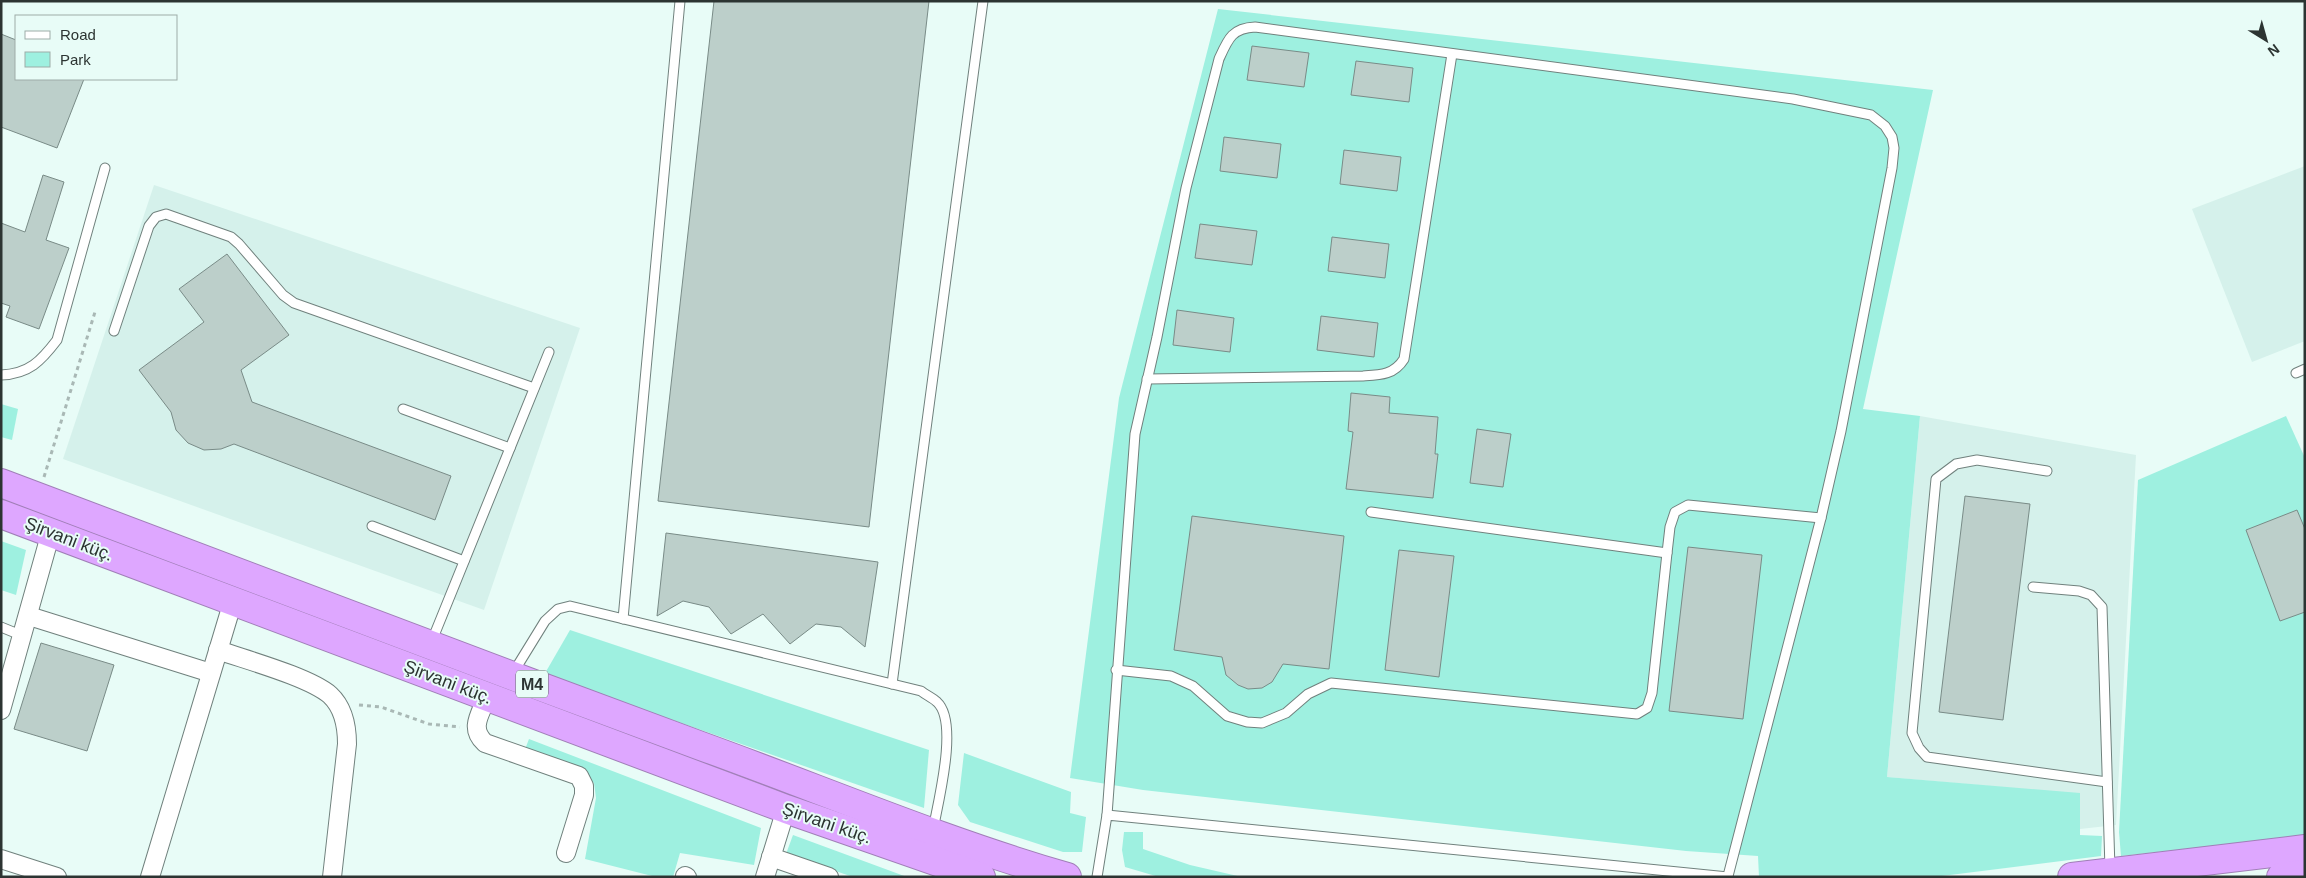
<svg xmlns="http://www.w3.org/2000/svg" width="2306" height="878" font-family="Arial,sans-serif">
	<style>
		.built { fill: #d5f1eb }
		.green { fill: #9ef0e0 }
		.building { fill: #bccfca; stroke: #798b87 }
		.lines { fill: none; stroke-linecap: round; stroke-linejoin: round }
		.lane-casing { stroke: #70817d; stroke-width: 11 }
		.street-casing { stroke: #70817d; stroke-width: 20 }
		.highway-casing { stroke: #a07fb7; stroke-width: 30 }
		.path { stroke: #a9b8b5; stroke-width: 3; stroke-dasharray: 4 4; stroke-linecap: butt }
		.lane { stroke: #fff; stroke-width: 9 }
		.street { stroke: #fff; stroke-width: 18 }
		.highway { stroke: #dea7ff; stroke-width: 28 }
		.labels { text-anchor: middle; stroke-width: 4; stroke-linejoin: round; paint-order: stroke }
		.shield { fill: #e8fcf7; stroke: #64706d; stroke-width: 1 }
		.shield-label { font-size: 16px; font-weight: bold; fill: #2c3432 }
		.street-label { font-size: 18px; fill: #2c3432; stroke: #e8fcf7 }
	</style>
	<rect width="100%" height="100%" fill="#e8fcf7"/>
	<g class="built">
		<polygon points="2305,166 2305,341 2252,362 2192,209"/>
		<polygon points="154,185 580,328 484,610 63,459"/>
		<polygon points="1920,416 2136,455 2116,825 2080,829 2080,794 1887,777"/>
	</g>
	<g class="green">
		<polygon points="1218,9 1933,90 1863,409 1920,416 1887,777 2080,793 2080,835 2102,836 2101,856 1934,877 1759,877 1758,856 1686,851 1143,790 1070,778 1119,398"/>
		<polygon points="1,404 18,409 12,440 1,437"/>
		<polygon points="2286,416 2305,458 2305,836 2121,856 2119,832 2138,480"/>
		<polygon points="1,541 26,550 16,595 1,590"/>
		<polygon points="570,630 929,750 924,808 544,675"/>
		<polygon points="529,739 761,828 754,865 680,853 673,877 656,877 585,859 596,798 594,783 585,776 524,752"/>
		<polygon points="964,753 1071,792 1070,813 1086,817 1082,852 1063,852 970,822 958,805"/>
		<polygon points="1124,832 1143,832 1143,849 1190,865 1242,877 1159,877 1125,867 1122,850"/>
		<polygon points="793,835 907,877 853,877 786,854"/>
	</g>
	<g class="building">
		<polygon points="714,1 929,1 869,527 658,501"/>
		<polygon points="1,34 16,40 16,79 84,79 57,148 1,127"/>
		<polygon points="1252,46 1309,53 1304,87 1247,80"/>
		<polygon points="1356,61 1413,68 1409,102 1351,95"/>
		<polygon points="1224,137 1281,144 1277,178 1220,171"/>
		<polygon points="1344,150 1401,157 1397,191 1340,184"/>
		<polygon points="43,175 64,182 46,240 69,248 39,329 6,317 10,306 1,303 1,223 25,232"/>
		<polygon points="1200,224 1257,231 1252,265 1195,258"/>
		<polygon points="1332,237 1389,244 1385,278 1328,271"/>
		<polygon points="227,254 289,335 241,370 252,402 451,476 435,520 234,444 221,449 204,450 188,443 176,430 171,412 139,370 204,322 179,289"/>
		<polygon points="1177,310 1234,318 1230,352 1173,345"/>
		<polygon points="1321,316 1378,323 1374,357 1317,350"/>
		<polygon points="1351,393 1390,397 1389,413 1438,417 1435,454 1438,454 1433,498 1346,489 1353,432 1348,431"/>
		<polygon points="1477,429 1511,434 1503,487 1470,483"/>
		<polygon points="1965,496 2030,504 2003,720 1939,712"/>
		<polygon points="2297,510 2305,529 2305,612 2280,621 2246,530"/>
		<polygon points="1192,516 1344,536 1329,669 1283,664 1272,682 1262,688 1248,689 1238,685 1226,675 1222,657 1174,650"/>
		<polygon points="666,533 878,562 865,647 841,627 816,624 790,644 763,614 731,634 709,607 683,601 657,616"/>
		<polygon points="1688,547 1762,555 1743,719 1669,711"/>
		<polygon points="1399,550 1454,556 1439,677 1385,670"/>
		<polygon points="41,643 114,665 87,751 14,729"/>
	</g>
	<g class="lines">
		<g class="lane-casing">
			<g id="lane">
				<polyline points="114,331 149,226 156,217 166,214 231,237 239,244 283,295 294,303 534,388"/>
				<polyline points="2296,373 2305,369"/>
				<path d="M1,375C29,374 41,361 57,340L105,168"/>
				<path d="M1147,379L1363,376C1380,375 1394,375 1404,359L1452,54"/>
				<polyline points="403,409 510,448"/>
				<polyline points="2047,471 1977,460 1956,464 1936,479 1912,733 1919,748 1927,757 2107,782"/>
				<polyline points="1371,512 1667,553"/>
				<polyline points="372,526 464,561"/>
				<polyline points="2033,587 2079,591 2091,595 2102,607 2110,869"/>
				<polyline points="623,619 680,1"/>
				<polyline points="1,627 23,636"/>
				<polyline points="431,643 549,352"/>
				<polyline points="1116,670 1171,676 1193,686 1227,716 1247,722 1262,723 1286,713 1308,694 1331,683 1637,714 1647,708 1652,693 1667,553 1670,527 1675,512 1688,505 1821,518"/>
				<path d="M513,673L545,621L558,609L570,606L921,691C926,695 933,698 937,702C959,722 938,802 933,830"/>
				<polyline points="892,684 983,1"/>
				<path d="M1107,815L1135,434L1157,337L1186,188L1219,59C1228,39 1232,28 1255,27L1793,99L1871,115L1885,126L1892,137L1894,148L1892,168L1841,431L1821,518L1728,876"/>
				<polyline points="1097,877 1107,815 1728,877"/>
			</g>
		</g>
		<g class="street-casing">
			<g id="street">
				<polyline points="29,616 211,673"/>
				<path d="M218,650C246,660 309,677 330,695C344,708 347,726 347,744L332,877"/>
				<path d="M487,697C480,715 469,728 485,743L579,776L584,786V795L566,853"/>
				<polyline points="1,710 51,532"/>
				<polyline points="771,857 829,877"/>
				<polyline points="1,859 57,877"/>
				<polyline points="685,876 687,877"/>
				<polyline points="150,877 233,601"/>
				<polyline points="765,877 786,809"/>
			</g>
		</g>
		<g class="highway-casing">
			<g id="highway">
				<path d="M1,483C234,571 467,660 701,746C823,790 942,841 1067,877"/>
				<polyline points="1,514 786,809 981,877"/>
				<polyline points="2072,877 2305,849"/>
				<polyline points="2281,877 2305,874"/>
			</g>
		</g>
		<g class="path">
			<polyline points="44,477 95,312"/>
			<polyline points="359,705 381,707 429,724 460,727"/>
		</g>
		<use href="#lane" class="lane"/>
		<use href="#street" class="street"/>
		<use href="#highway" class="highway"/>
	</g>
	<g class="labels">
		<rect class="shield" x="516" y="670.5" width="32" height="27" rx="4"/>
		<g class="shield-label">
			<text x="532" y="690">M4</text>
		</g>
		<g class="street-label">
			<text transform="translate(69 539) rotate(21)" y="6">Şirvani küç.</text>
			<text transform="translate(448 682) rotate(21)" y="6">Şirvani küç.</text>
			<text transform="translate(827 823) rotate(19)" y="6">Şirvani küç.</text>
		</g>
	</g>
	<rect width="2306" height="878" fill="none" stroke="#2c3432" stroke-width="5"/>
	<rect x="15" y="15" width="162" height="65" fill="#e8fcf7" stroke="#9daca8"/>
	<rect x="25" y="31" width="25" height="8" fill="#ffffff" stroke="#9daca8"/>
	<text x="60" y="40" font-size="15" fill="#2c3432">Road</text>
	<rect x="25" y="52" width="25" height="15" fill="#9ef0e0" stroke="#9daca8"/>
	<text x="60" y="65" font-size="15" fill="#2c3432">Park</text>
	<g transform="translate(2266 40) rotate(143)" stroke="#e8fcf7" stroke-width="4" paint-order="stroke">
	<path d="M0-4L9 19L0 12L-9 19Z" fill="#2c3432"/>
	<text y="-8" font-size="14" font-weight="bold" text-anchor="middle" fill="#2c3432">N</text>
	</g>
</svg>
